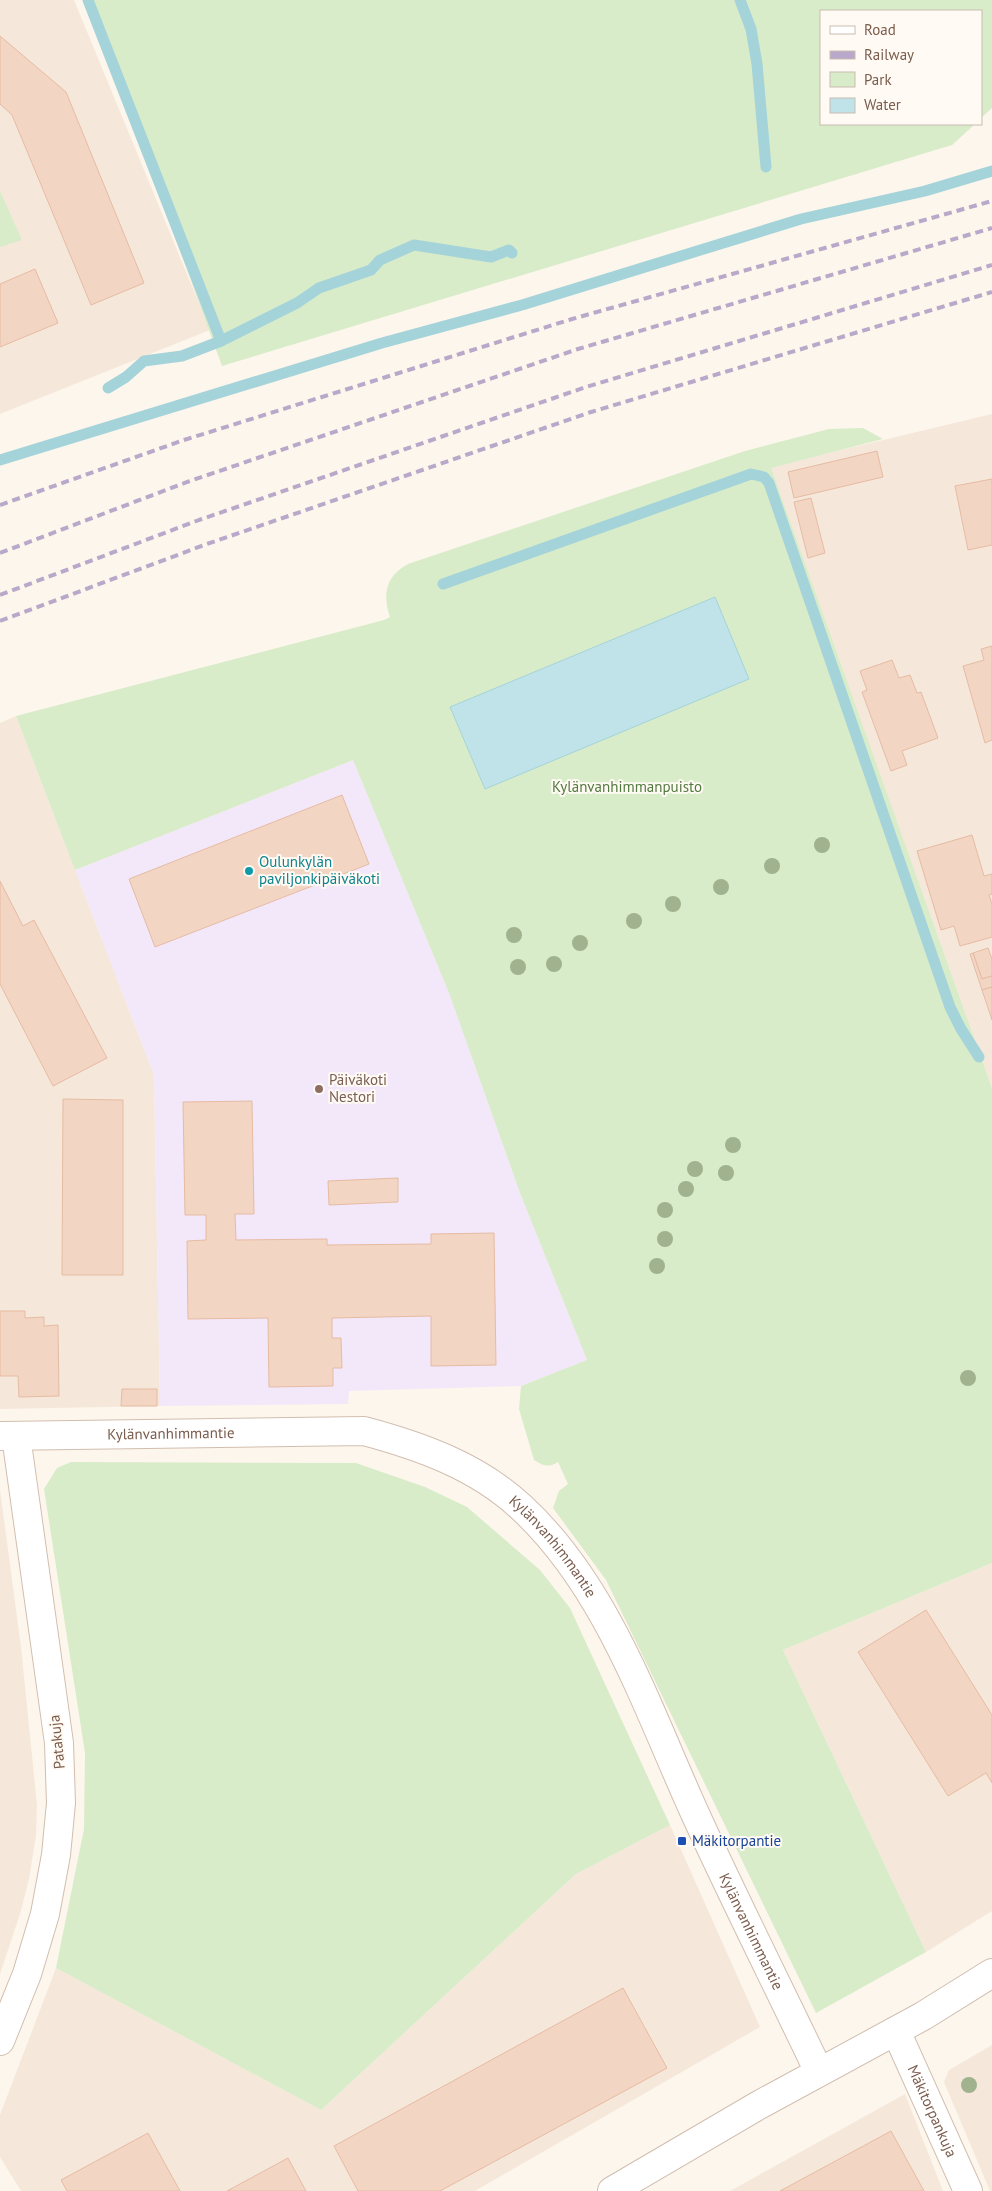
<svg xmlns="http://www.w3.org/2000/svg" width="992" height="2191" font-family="'PT Sans',sans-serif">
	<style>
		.residential { fill: #f5e8da }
		.education { fill: #f3e8fa }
		.green { fill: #d8ecc9 }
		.water { fill: #bfe3e8; stroke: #a5d3da }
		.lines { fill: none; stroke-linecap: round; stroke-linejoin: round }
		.stream { stroke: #a5d3da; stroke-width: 11 }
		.building { fill: #f3d5c3; stroke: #e6bba3 }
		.minor-casing { stroke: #d1beb0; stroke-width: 30 }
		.minor { stroke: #fff; stroke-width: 28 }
		.rail { stroke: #b9a8c9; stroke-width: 4; stroke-dasharray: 8 5; stroke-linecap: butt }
		.tree { fill: #a0b28e }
		.culture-dot { fill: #0f9aa8; stroke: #fffaf3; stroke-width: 2 }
		.education-dot { fill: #8d6e63; stroke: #fffaf3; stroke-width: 2 }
		.transit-dot { fill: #1a4fb4; stroke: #fffaf3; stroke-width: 2 }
		.labels { text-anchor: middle; stroke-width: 4; stroke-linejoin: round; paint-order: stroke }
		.park-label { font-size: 15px; fill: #537a41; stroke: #fffaf3 }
		.culture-label { font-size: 15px; fill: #0d838f; stroke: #fffaf3; text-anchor: start }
		.education-label { font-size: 15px; fill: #785e54; stroke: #fffaf3; text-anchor: start }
		.street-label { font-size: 15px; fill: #7a5c4d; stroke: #fffaf3 }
		.transit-label { font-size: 15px; fill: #164399; stroke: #fffaf3; text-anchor: start }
	</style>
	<rect width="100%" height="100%" fill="#fdf6ec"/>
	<g class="residential">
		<polygon points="0,0 74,0 210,330 0,414"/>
		<polygon points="992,414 992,1088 770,467"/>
		<polygon points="16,716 154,1075 160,1406 0,1409 0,723"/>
		<polygon points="0,1490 21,1647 37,1805 36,1835 29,1879 20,1914 0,1974"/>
		<polygon points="992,1563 992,1911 926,1952 783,1650"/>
		<polygon points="670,1825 760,2027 475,2191 21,2191 0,2157 0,2115 56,1968 321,2110 576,1874"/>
		<polygon points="992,2045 992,2191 990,2191 944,2082 949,2070"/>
		<polygon points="905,2094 943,2191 730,2191"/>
	</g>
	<polygon class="education" points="353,760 449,993 520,1193 587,1360 521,1386 349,1391 348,1404 160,1406 154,1075 75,870"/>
	<g class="green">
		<polygon points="89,0 992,0 992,108 981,118 981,11 821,11 821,124 975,124 952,145 222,366"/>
		<polygon points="0,191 22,240 0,247"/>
		<path d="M863,428L883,439L771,468L992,1088V1563L783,1650L926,1952L816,2013L606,1580L553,1508L559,1491L568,1484L558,1462C548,1468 543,1466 534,1460L519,1409L521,1386L587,1360L520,1193L449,993L353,760L75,870L16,716L384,620L390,617C382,594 386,576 408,564L745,451L829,429Z"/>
		<polygon points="71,1462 356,1463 425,1487 467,1507 540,1570 570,1608 670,1825 576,1874 321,2110 56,1968 84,1829 85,1753 44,1489 57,1468"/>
	</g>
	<polygon class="water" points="715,597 749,679 485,789 450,707"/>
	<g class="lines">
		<g class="stream">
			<polyline points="88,0 221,341 297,303 319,288 371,270 380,260 414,245 491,257 509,250 512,253"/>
			<polyline points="740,0 751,29 757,64 766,167"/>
			<polyline points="108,388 126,377 144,361 182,356 221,341"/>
			<polyline points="0,460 382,343 522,305 801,219 925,191 992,171"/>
			<polyline points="443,584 751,474 764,477 769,483 950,1007 961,1029 979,1057"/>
		</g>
	</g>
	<g class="building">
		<polygon points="0,36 66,92 144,283 91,305 12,115 0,104"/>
		<polygon points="35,269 58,323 0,347 0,284"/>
		<polygon points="877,451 883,477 794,498 788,472"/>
		<polygon points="992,479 992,545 968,550 955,486"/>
		<polygon points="811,498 825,553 808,558 794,502"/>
		<polygon points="992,646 992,740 985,743 963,666 984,660 981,649"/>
		<polygon points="892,660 899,678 910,675 917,693 921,692 938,738 902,751 907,765 891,771 862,692 867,690 860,671"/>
		<polygon points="342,795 369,864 155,947 129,879"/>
		<polygon points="972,835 984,876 992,874 992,894 989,895 992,904 992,937 960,946 954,926 941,930 917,851"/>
		<polygon points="0,881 23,926 34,920 107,1058 53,1086 0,984"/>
		<polygon points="988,948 992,959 992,976 982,979 973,953"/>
		<polygon points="973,953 982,979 992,976 992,987 982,990 970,954"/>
		<polygon points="992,987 992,1020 982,990"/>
		<polygon points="63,1099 123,1100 123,1275 62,1275"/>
		<polygon points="252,1101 254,1214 235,1214 236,1240 327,1239 327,1245 431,1244 431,1234 494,1233 496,1365 431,1366 431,1316 332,1318 332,1338 341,1338 342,1368 333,1368 333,1386 269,1387 268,1318 188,1319 187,1241 206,1240 206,1215 185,1215 183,1102"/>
		<polygon points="398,1178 398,1202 329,1205 328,1181"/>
		<polygon points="0,1311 25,1311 25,1318 44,1317 44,1326 58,1325 59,1396 19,1397 18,1376 0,1376"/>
		<polygon points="122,1389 157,1389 157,1406 121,1406"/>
		<polygon points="926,1610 992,1715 992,1783 986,1773 948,1796 858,1652"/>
		<polygon points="623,1988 667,2068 440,2191 358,2191 334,2146"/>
		<polygon points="891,2131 924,2191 780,2191"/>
		<polygon points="148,2133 180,2191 67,2191 61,2180"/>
		<polygon points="288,2158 306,2191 227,2191"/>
	</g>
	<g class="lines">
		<g class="minor-casing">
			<g id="minor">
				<path id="s1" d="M0,1436L364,1431C420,1446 477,1466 521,1507C609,1588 649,1714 698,1820C737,1905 779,1988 819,2072"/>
				<path id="s2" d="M896,2031L968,2191"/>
				<polyline points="0,2041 27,1974 45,1914 56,1855 61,1803 59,1743 16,1436"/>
				<polyline points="612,2191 759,2105 923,2016 992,1973"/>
			</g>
		</g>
		<use href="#minor" class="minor"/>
		<g class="rail">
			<polyline points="0,505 184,440 572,319 992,201"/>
			<polyline points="0,553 187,482 578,349 992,228"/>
			<polyline points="0,595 199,520 586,387 992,265"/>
			<polyline points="0,621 207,544 591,412 992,292"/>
		</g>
	</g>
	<g class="tree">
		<circle cx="822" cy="845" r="8"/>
		<circle cx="772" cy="866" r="8"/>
		<circle cx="721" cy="887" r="8"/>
		<circle cx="673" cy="904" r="8"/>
		<circle cx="634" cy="921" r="8"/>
		<circle cx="514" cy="935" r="8"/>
		<circle cx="580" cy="943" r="8"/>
		<circle cx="554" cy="964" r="8"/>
		<circle cx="518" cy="967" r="8"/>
		<circle cx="733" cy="1145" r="8"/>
		<circle cx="695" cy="1169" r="8"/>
		<circle cx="726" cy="1173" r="8"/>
		<circle cx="686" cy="1189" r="8"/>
		<circle cx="665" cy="1210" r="8"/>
		<circle cx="665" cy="1239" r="8"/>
		<circle cx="657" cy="1266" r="8"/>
		<circle cx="968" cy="1378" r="8"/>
		<circle cx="969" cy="2085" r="8"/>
	</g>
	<circle class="culture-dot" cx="249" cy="871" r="5"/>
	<circle class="education-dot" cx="319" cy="1089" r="5"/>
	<rect class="transit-dot" x="677" y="1836" width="10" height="10" rx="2.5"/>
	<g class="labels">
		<g class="park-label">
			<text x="627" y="792">Kylänvanhimmanpuisto</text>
		</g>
		<g class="culture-label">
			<text x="259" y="867">Oulunkylän<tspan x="259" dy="17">paviljonkipäiväkoti</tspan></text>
		</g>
		<g class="education-label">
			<text x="329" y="1085">Päiväkoti<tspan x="329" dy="17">Nestori</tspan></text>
		</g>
		<g class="street-label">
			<text dy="5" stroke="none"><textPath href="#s1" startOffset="171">Kylänvanhimmantie</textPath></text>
			<text dy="5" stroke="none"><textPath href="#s1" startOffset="591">Kylänvanhimmantie</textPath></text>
			<text transform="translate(57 1742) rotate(-96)" y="5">Patakuja</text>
			<text dy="5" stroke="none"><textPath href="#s1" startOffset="1026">Kylänvanhimmantie</textPath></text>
			<text dy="5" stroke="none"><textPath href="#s2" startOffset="88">Mäkitorpankuja</textPath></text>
		</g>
		<g class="transit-label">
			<text x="692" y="1846">Mäkitorpantie</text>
		</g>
	</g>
	<rect x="820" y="10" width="162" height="115" fill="#fffaf3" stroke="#cabbb1"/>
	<rect x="830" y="26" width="25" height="8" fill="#ffffff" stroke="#cabbb1"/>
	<text x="864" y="35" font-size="15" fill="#7a5c4d">Road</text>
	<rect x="830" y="51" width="25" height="8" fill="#b9a8c9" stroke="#cabbb1"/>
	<text x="864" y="60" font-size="15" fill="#7a5c4d">Railway</text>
	<rect x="830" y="72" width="25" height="15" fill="#d8ecc9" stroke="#cabbb1"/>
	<text x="864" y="85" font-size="15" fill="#7a5c4d">Park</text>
	<rect x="830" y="98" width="25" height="15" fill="#bfe3e8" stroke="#cabbb1"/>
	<text x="864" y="110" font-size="15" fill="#7a5c4d">Water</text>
</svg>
